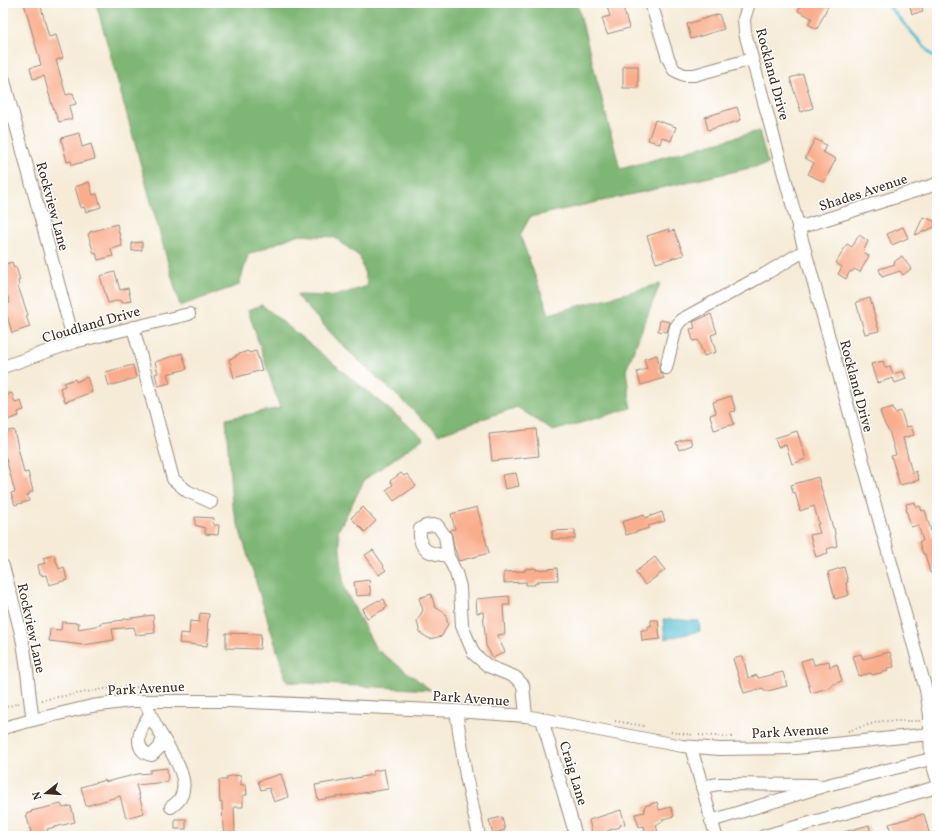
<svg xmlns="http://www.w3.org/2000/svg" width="940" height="839" font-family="Vollkorn,serif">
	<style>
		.forest { fill: #7eb674; stroke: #5c7049 }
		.water { fill: #55bed1; stroke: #487478 }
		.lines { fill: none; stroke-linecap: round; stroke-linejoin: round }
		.stream { stroke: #55bed1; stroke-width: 3 }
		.building { fill: #faad8d }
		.minor-casing { stroke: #988a7a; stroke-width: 14 }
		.path { stroke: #988a7a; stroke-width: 2; stroke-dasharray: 1 3; stroke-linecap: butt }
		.minor { stroke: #fff; stroke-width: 12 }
		.labels { text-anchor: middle; stroke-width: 3; stroke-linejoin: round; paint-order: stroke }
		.street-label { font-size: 14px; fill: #3b2a1e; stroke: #fff }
	</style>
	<rect width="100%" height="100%" fill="#fff"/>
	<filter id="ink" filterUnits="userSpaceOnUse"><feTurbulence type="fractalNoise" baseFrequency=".025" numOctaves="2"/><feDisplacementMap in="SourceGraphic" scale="8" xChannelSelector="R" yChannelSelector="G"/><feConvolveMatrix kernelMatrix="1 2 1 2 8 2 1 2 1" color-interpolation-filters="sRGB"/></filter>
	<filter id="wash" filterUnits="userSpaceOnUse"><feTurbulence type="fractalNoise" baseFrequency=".012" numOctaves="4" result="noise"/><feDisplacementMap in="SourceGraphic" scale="16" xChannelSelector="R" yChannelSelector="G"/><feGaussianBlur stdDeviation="0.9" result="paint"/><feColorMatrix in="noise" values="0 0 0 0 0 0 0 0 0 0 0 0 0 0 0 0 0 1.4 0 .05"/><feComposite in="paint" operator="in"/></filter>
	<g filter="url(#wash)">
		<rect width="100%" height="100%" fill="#f6ebd7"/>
		<g class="forest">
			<polygon points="96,3 577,3 620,169 759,131 768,164 530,217 520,235 549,314 660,284 626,370 631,408 553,431 517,407 439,434 343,346 296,295 335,296 368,286 360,257 334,237 296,235 248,255 239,285 180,306"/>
			<polygon points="262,305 424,438 365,479 338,531 344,588 376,649 431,690 287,682 232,505 226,419 280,408 248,310"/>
		</g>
		<polygon class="water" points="663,619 699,621 700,631 665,639"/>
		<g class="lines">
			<polyline class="stream" points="886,3 937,61"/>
		</g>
		<g id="blocks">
			<g class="building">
				<polygon points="24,3 40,3 49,37 56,35 63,58 56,60 66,95 73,93 76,104 69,106 72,119 59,122 52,105 44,76 33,79 30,68 41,65"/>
				<polygon points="606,3 622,3 629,28 607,34 602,18 610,16"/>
				<polygon points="802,3 822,3 828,6 817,29 808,24 812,18 798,11"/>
				<polygon points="909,3 921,3 923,12 912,14"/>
				<polygon points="719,14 724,29 691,39 687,24"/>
				<rect x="623" y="66" width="15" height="22"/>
				<polygon points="803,74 813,108 801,112 790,78"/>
				<polygon points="737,107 741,120 708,130 705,117"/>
				<polygon points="655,120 676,127 671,141 662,137 660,144 648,140"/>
				<polygon points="79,133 82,147 91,144 95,159 72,165 71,161 67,162 61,138"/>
				<polygon points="815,139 826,145 823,152 836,159 824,182 808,174 814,163 805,158"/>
				<polygon points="89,182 93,195 97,194 101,207 86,212 84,207 81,208 75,187"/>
				<polygon points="923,217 937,222 937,226 915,235"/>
				<polygon points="117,224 122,246 111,249 113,256 98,260 96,253 94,254 88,234 90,233 90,232"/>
				<polygon points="903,227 908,238 892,245 887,234"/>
				<polygon points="669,229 669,232 674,230 684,255 656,263 647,236"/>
				<polygon points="859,235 868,241 863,252 869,256 860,272 854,269 852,272 850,271 846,279 838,274 842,267 836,263 847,244 852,247"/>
				<polygon points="142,242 142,250 132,251 132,243"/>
				<polygon points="902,256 911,269 903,275 900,271 882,277 879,269 895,264 894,262"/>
				<polygon points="12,262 14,268 16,267 20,280 18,281 19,286 18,286 28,315 26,316 30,327 12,333 7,316 3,317 3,305 10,303 3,283 3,265"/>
				<polygon points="115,272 120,290 128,288 131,301 121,303 120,300 108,303 100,276"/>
				<polygon points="870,298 879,331 865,334 856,302"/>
				<polygon points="711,314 717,333 711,335 716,352 704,356 698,340 693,341 690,329 695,328 693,322"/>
				<polygon points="660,320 670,322 667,332 658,331"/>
				<polygon points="248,351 249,353 256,351 262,370 234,378 229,359 236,357 236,355"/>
				<polygon points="182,353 187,369 167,374 170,383 158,386 155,374 158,373 155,362"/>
				<polygon points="657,355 659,364 659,370 664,378 641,385 637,372 647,369 644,359"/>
				<polygon points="883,361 885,368 890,366 893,374 903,371 906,379 895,383 893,378 877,383 871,364"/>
				<polygon points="133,365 136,378 109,386 105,372"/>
				<polygon points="87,377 92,392 65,402 60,388 65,386 64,383 75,379 76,382"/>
				<polygon points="12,393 15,403 21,401 24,410 18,412 19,416 7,420 3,407 3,396"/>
				<polygon points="731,396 736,411 730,412 734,424 714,430 710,415 716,413 713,402"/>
				<polygon points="893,407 895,413 901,411 906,427 911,426 914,435 903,438 912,473 916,471 919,480 900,485 891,456 896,455 889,431 885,425 880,411"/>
				<polygon points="536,429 539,456 492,461 489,434"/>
				<polygon points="14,430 24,473 28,472 33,491 29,493 29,495 27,495 29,501 15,505 11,493 15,492 3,448 3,432"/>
				<polygon points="797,431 806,459 792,464 786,445 778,447 775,438"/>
				<polygon points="690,438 692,445 679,450 676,442"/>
				<polygon points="401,473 404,476 407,474 416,486 394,501 386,490 393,485 390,481"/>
				<polygon points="516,473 519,486 505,489 502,475"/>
				<polygon points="818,477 833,528 834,528 837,546 827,549 828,553 816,557 810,535 820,533 817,524 819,524 814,506 800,511 795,492 793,493 791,485"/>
				<polygon points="915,502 916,507 920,506 922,511 925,510 933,538 935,537 937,543 937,571 930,573 925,554 923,554 919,542 923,541 918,525 911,527 906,509 907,509 906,504"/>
				<polygon points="363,507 376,521 365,532 351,518"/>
				<polygon points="477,507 489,553 459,561 454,547 452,535 450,530 455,529 451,514"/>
				<polygon points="662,512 665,521 648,526 649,528 626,535 622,522 644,515 645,518"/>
				<polygon points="195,517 214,518 213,525 219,525 218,535 205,534 205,528 195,525"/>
				<polygon points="575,530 575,539 552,539 552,531"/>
				<polygon points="373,550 384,566 383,567 386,570 379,575 365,555"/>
				<polygon points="54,555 59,569 64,567 67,580 49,585 46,575 42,576 42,574 40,574 38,565 45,563 43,558"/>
				<polygon points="655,557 665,570 645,585 635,572"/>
				<polygon points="844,567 848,582 846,583 849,595 835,599 828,572"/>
				<polygon points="536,568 536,570 557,568 558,580 537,581 538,583 535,583 535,585 526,585 526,582 504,583 504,572 525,571 525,569"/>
				<polygon points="369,580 371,595 356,596 354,582"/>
				<polygon points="431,594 435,607 445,613 448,624 442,636 430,639 420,633 417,621 423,610 419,598"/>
				<polygon points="509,596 510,605 503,605 505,634 497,635 505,652 493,658 486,646 483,612 477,613 476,599"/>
				<polygon points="384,599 387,607 384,608 385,609 367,618 362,609 379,600 380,601"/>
				<polygon points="200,613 209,614 207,628 209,629 207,646 179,643 180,633 189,634 190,621 199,622"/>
				<polygon points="153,615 155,633 136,635 134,627 112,629 114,640 84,645 49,641 50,629 61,630 62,622 79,623 78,629 101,625 100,623 124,620 124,619"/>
				<polygon points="651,620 658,620 660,639 642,641 641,630 648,630 648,626 651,626"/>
				<polygon points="226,633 261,634 260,649 226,648"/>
				<polygon points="890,652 894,667 887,668 888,671 872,675 871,673 859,676 853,656 861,654 863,659"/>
				<polygon points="743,656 748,678 757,675 758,678 783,672 787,686 768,691 764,691 763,688 744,693 733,659"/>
				<polygon points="812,658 814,665 829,661 830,667 837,664 842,681 831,685 831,687 811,693 801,661"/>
				<polygon points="167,768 168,782 136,785 144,813 126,818 120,796 86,806 81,787 105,780 106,782 138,774 150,773 150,770"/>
				<polygon points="384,769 388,789 318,800 315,785 373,775 373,771"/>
				<polygon points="281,774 288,797 274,802 269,788 261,790 258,781"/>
				<polygon points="241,775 241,785 246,785 247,795 243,795 243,807 234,807 235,836 225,836 223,828 222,802 220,803 219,780 227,780 227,777 231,776"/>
				<polygon points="657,802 659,810 671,807 674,816 663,819 663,821 656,825 659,836 646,836 644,826 639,827 635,814 645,812 644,807 645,807 645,806"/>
				<polygon points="61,804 63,808 71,806 75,822 47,829 49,834 43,836 32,836 26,814 32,812 31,811"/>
				<polygon points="621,810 625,824 620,825 620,827 607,831 609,836 596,836 595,832 592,833 589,820"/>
				<polygon points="924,814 930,836 892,836 889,824"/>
				<polygon points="502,817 505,830 493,834 489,820"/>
				<rect x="175" y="819" width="11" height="10"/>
				<polygon points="869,825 871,835 866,836 840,836 840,833"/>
			</g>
		</g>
	</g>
	<g filter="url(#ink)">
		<use href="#blocks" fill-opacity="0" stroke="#988a7a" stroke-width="1"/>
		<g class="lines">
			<g class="minor-casing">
				<g id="minor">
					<polyline points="651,3 668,58 674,70 684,75 694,75 752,59"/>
					<polyline points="749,3 744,19 745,33 926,690 930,715 930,734 931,759 937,779"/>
					<polyline points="3,77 74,342"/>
					<polyline points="798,228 937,184"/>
					<polyline points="133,327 173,479 187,491 211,502"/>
					<polyline points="3,367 74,342 189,314"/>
					<polyline points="666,368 676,327 681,320 765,274 804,251"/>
					<path d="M448,556C429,553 418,552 420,529C425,525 431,525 437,525L445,536L448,556L456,573L460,587L462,626L474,654L488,666L515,677L523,685L526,716"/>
					<path d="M3,566C9,590 17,614 22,638C28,665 28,692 33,720"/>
					<path d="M145,701C149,711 153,721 159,731C167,746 187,773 183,790C182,798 178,802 171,807"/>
					<polyline points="456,711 466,776 479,836"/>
					<path d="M151,716C139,725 131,752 152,755L160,747L163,738"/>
					<polyline points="542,719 576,836"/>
					<polyline points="3,728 33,720 92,706 130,701 229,701 456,711 526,716 682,746 720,749 796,748 930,734 937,734"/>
					<polyline points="691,747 716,836"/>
					<polyline points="702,787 718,784 816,785"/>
					<polyline points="711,821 827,785 931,759"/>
					<polyline points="764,836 937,787"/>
				</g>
			</g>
			<g class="path">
				<polyline points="41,700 110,688 142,687 174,689"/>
				<polyline points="3,708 19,703"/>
				<polyline points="615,721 644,726"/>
				<polyline points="848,731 881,721 921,721"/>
				<polyline points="671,732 693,735"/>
				<polyline points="699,735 733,737"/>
				<polyline points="765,736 775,736"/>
			</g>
			<use href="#minor" class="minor"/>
		</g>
	</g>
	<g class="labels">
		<g class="street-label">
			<text transform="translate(773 74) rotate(75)" y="5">Rockland Drive</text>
			<text transform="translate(863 192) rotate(-18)" y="5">Shades Avenue</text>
			<text transform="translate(53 206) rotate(75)" y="5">Rockview Lane</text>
			<text transform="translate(91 324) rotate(-16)" y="5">Cloudland Drive</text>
			<text transform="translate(857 386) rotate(75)" y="5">Rockland Drive</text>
			<text transform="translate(32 628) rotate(78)" y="5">Rockview Lane</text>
			<text transform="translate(146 688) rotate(-3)" y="5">Park Avenue</text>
			<text transform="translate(471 698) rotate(4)" y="5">Park Avenue</text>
			<text transform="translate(790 731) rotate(-3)" y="5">Park Avenue</text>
			<text transform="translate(574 773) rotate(73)" y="5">Craig Lane</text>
		</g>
	</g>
	<rect width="940" height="839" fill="none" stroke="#fff" stroke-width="16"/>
	<g transform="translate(46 793) rotate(253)" stroke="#ffffff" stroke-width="3" paint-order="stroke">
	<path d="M0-3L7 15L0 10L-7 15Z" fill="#3b2a1e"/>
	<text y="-6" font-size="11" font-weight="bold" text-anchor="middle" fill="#3b2a1e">N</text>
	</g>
</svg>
